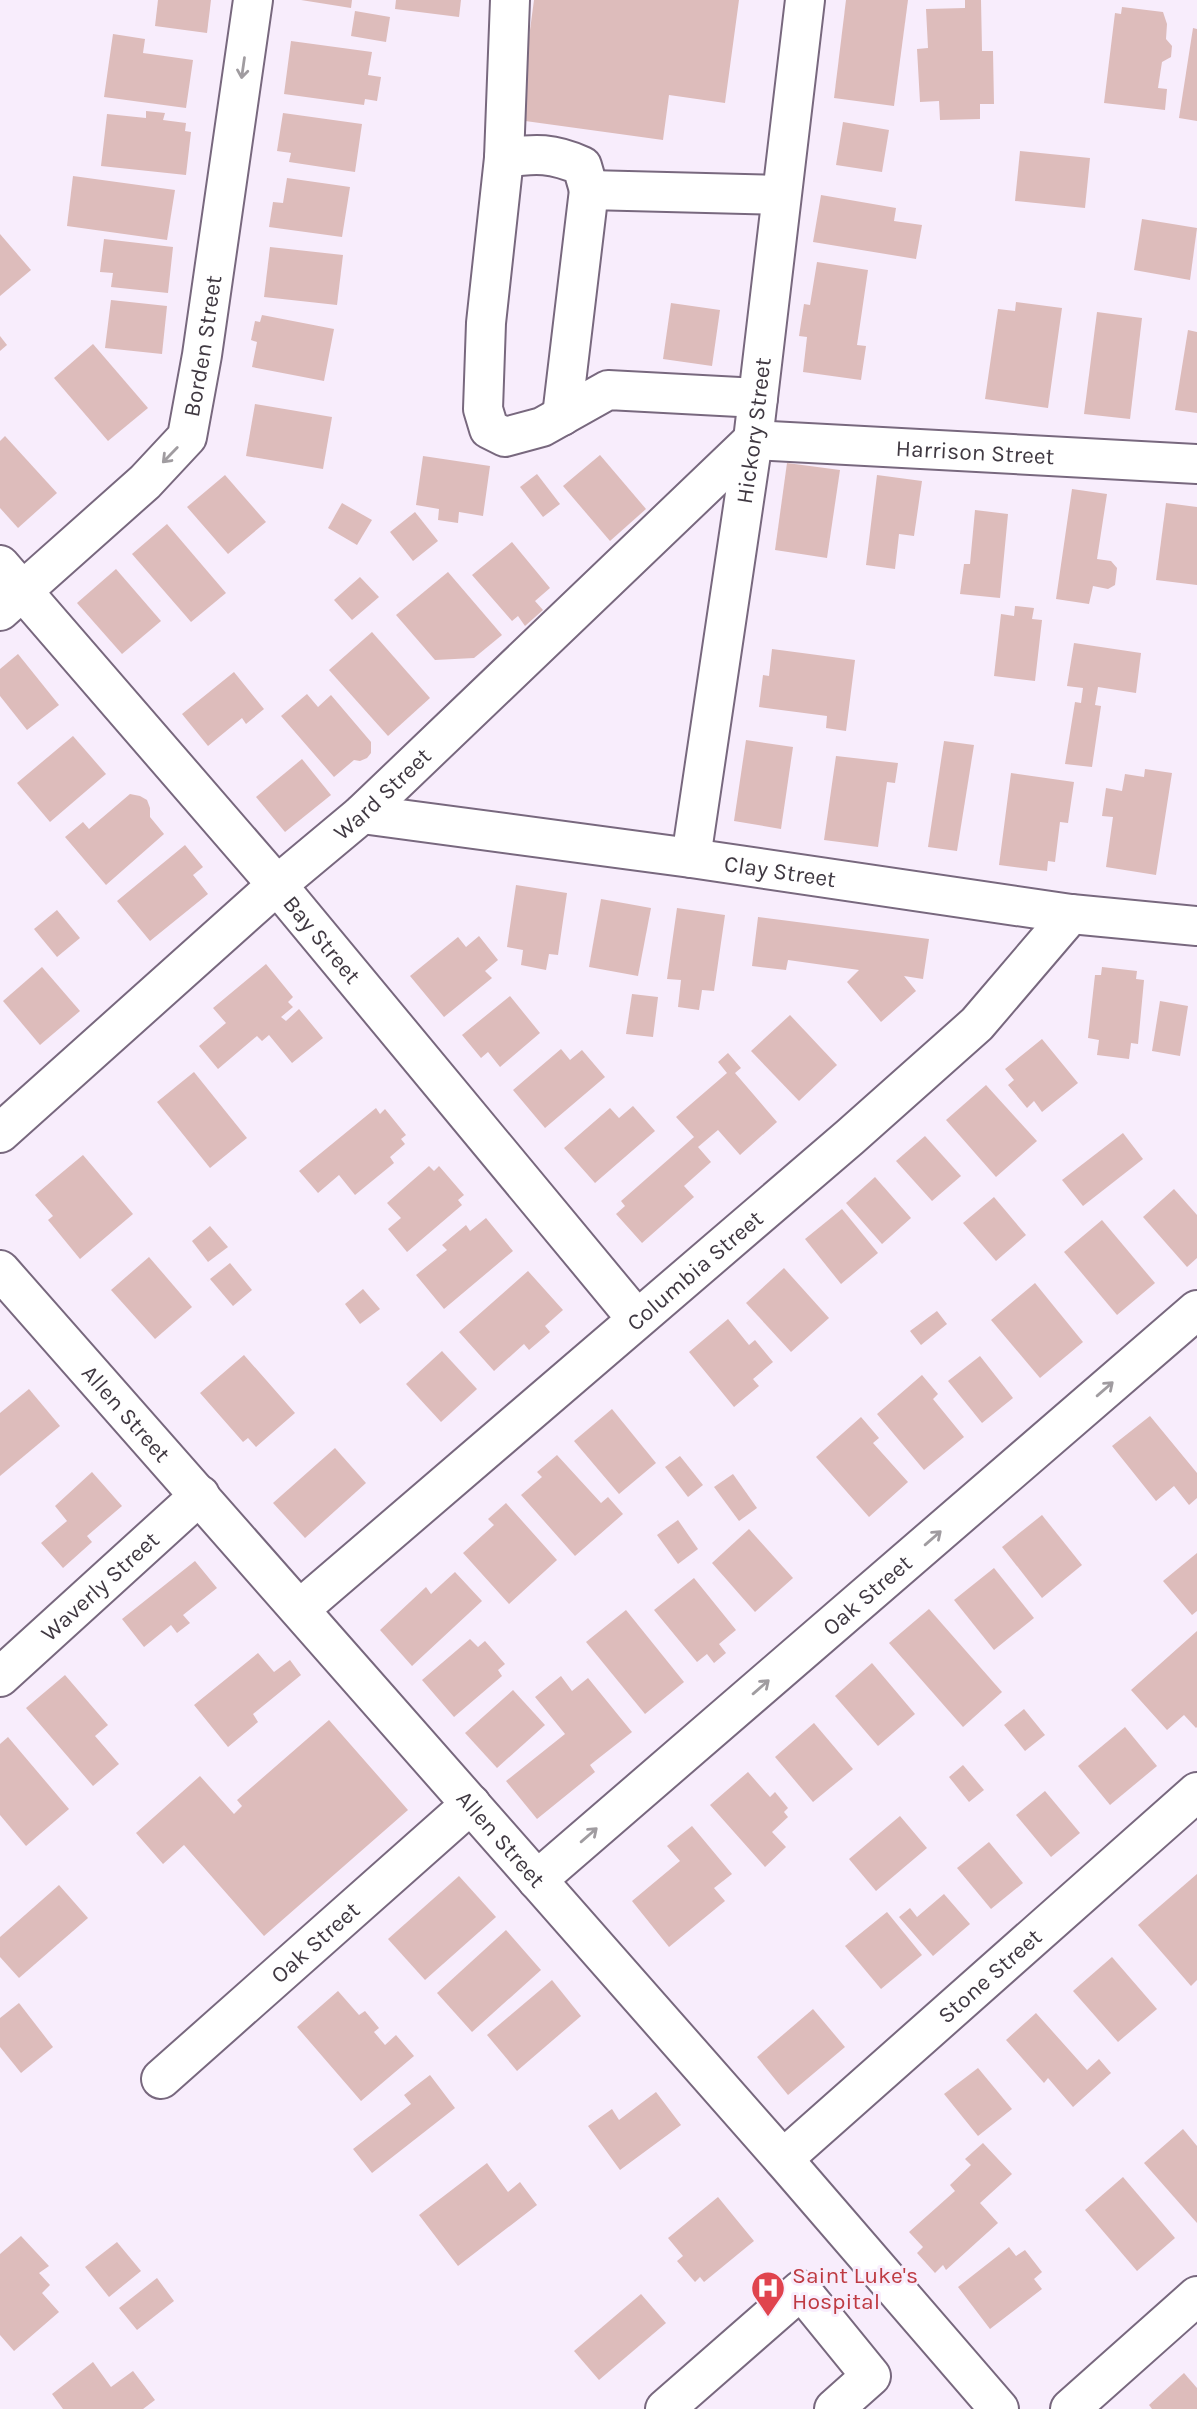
<svg xmlns="http://www.w3.org/2000/svg" width="1197" height="2409" font-family="Karla,sans-serif">
	<style>
		.building { fill: #ddbcbb }
		.lines { fill: none; stroke-linecap: round; stroke-linejoin: round }
		.minor-casing { stroke: #78687e; stroke-width: 42 }
		.minor { stroke: #fff; stroke-width: 38 }
		.oneway { stroke: #a09ca0 }
		.labels { text-anchor: middle; stroke-width: 6; stroke-linejoin: round; paint-order: stroke }
		.street-label { font-size: 23px; fill: #403942; stroke: #f8edfc }
		.health-label { font-size: 23px; fill: #be3a42; stroke: #f8edfc; text-anchor: start }
	</style>
	<rect width="100%" height="100%" fill="#f8edfc"/>
	<g class="building">
		<polygon points="158,0 211,0 207,33 155,26"/>
		<polygon points="301,0 352,0 351,8"/>
		<polygon points="396,0 461,0 459,17 395,9"/>
		<polygon points="534,0 739,0 725,103 669,95 663,140 518,120"/>
		<polygon points="846,0 908,0 894,106 834,98"/>
		<polygon points="965,0 981,0 982,51 993,51 994,104 980,104 980,119 940,120 939,101 920,102 917,49 928,48 926,9 965,8"/>
		<polygon points="1122,7 1163,12 1167,24 1166,39 1172,46 1171,57 1162,62 1158,88 1167,89 1165,110 1104,103 1115,13 1121,14"/>
		<polygon points="355,11 390,17 386,42 351,36"/>
		<polygon points="1193,28 1197,29 1197,121 1179,118"/>
		<polygon points="113,34 145,39 143,53 193,60 186,108 104,97"/>
		<polygon points="291,41 372,52 368,75 381,77 377,101 365,99 364,105 284,94"/>
		<polygon points="146,111 165,113 163,120 186,123 185,131 191,132 186,175 101,166 107,114 146,118"/>
		<polygon points="283,113 362,124 355,172 289,162 291,153 277,151"/>
		<polygon points="843,122 889,130 882,172 836,165"/>
		<polygon points="1020,151 1090,158 1085,208 1015,201"/>
		<polygon points="73,176 175,190 167,240 67,226"/>
		<polygon points="287,178 350,187 342,237 269,227 273,202 283,203"/>
		<polygon points="821,195 896,208 894,221 922,225 916,259 813,242"/>
		<polygon points="1142,219 1197,228 1190,280 1134,270"/>
		<polygon points="0,234 31,270 0,296"/>
		<polygon points="104,239 173,247 168,293 111,287 113,273 100,272"/>
		<polygon points="270,247 343,255 337,305 264,297"/>
		<polygon points="817,262 868,270 857,345 866,346 861,380 803,372 807,337 799,336 804,304 810,305"/>
		<polygon points="111,300 167,306 162,354 105,348"/>
		<polygon points="1016,302 1062,308 1048,408 985,399 998,309 1015,311"/>
		<polygon points="671,303 720,310 712,366 663,359"/>
		<polygon points="1097,312 1142,318 1130,419 1084,414"/>
		<polygon points="262,315 334,329 324,381 252,367 257,342 251,340 255,321 260,322"/>
		<polygon points="1188,330 1197,332 1197,413 1175,410"/>
		<polygon points="0,336 7,345 0,351"/>
		<polygon points="93,344 148,408 108,441 54,378"/>
		<polygon points="255,404 332,417 323,469 246,456"/>
		<polygon points="5,436 57,493 18,528 0,508 0,441"/>
		<polygon points="600,455 646,509 610,541 563,486"/>
		<polygon points="423,456 490,466 483,516 459,512 458,523 438,520 439,509 416,505"/>
		<polygon points="787,463 840,470 827,558 775,550"/>
		<polygon points="537,474 560,504 543,517 520,487"/>
		<polygon points="225,475 266,522 228,554 187,507"/>
		<polygon points="877,475 922,481 914,536 899,534 895,569 866,565"/>
		<polygon points="1072,489 1107,494 1097,559 1111,561 1117,568 1115,585 1108,589 1093,586 1089,604 1056,599"/>
		<polygon points="342,503 372,520 357,545 328,528"/>
		<polygon points="1166,503 1197,507 1197,585 1156,580"/>
		<polygon points="975,510 1008,514 1000,598 960,594 964,564 970,564"/>
		<polygon points="415,512 438,541 413,561 390,532"/>
		<polygon points="167,524 226,593 191,622 132,554"/>
		<polygon points="512,542 550,588 535,601 543,610 525,626 518,616 512,621 472,575"/>
		<polygon points="116,569 161,621 122,654 77,603"/>
		<polygon points="448,572 502,635 474,658 435,660 396,615"/>
		<polygon points="360,577 379,597 352,620 334,600"/>
		<polygon points="1015,606 1034,608 1032,619 1042,620 1035,681 994,676 1001,614 1014,616"/>
		<polygon points="372,632 430,698 388,736 329,670"/>
		<polygon points="1074,643 1141,653 1136,693 1098,687 1095,705 1101,706 1092,767 1065,764 1075,702 1081,703 1083,688 1067,686"/>
		<polygon points="772,649 855,660 846,731 826,728 827,716 759,707 763,675 769,676"/>
		<polygon points="18,654 59,705 27,730 0,696 0,669"/>
		<polygon points="234,672 264,709 246,724 242,718 208,746 182,714"/>
		<polygon points="307,694 318,707 331,695 371,742 371,753 367,758 360,761 354,760 334,777 281,716"/>
		<polygon points="73,736 106,774 50,822 17,783"/>
		<polygon points="746,740 793,747 781,829 734,821"/>
		<polygon points="944,741 974,745 957,851 928,847"/>
		<polygon points="836,756 898,763 895,783 887,782 878,847 824,840"/>
		<polygon points="302,759 331,795 285,832 256,797"/>
		<polygon points="1145,769 1172,773 1156,875 1106,867 1113,817 1102,816 1106,788 1122,791 1125,774 1144,777"/>
		<polygon points="1011,773 1074,782 1068,823 1060,822 1055,862 1048,861 1047,871 999,865"/>
		<polygon points="130,794 140,796 147,800 150,808 150,817 164,834 106,885 65,837 83,822 89,829"/>
		<polygon points="185,845 203,867 193,875 208,894 150,941 117,901"/>
		<polygon points="516,885 567,893 558,955 549,954 546,970 521,965 523,950 507,947"/>
		<polygon points="601,899 651,908 638,976 589,967"/>
		<polygon points="677,908 725,915 714,991 702,990 699,1010 678,1007 681,980 667,979"/>
		<polygon points="57,910 80,938 57,957 34,929"/>
		<polygon points="758,917 929,939 923,979 904,976 916,991 881,1022 847,982 859,970 788,960 786,970 752,966"/>
		<polygon points="479,936 498,960 485,971 492,978 444,1017 410,976 458,937 466,947"/>
		<polygon points="266,964 293,997 288,1002 293,1007 281,1017 286,1021 299,1009 323,1038 292,1063 269,1035 262,1041 257,1036 218,1069 199,1046 226,1023 213,1008"/>
		<polygon points="42,967 80,1011 40,1045 3,1001"/>
		<polygon points="1102,967 1137,971 1136,979 1144,980 1138,1044 1131,1043 1129,1059 1097,1055 1099,1040 1088,1038 1095,975 1101,975"/>
		<polygon points="632,994 658,997 653,1037 626,1034"/>
		<polygon points="510,996 540,1033 500,1067 488,1052 481,1058 462,1035"/>
		<polygon points="1160,1001 1188,1006 1180,1056 1152,1051"/>
		<polygon points="790,1015 837,1065 799,1101 751,1051"/>
		<polygon points="1042,1039 1078,1083 1042,1112 1034,1101 1027,1108 1008,1085 1014,1080 1005,1069"/>
		<polygon points="561,1049 570,1060 582,1050 605,1077 545,1128 513,1090"/>
		<polygon points="728,1053 741,1068 735,1073 777,1122 740,1155 718,1130 698,1147 711,1162 684,1186 694,1197 642,1243 616,1214 625,1206 621,1201 694,1137 676,1117 727,1073 718,1062"/>
		<polygon points="194,1072 247,1138 210,1168 157,1102"/>
		<polygon points="986,1085 1037,1141 996,1177 946,1120"/>
		<polygon points="633,1106 655,1131 595,1183 564,1148 610,1108 619,1118"/>
		<polygon points="376,1108 380,1114 385,1109 406,1135 401,1139 405,1144 390,1157 394,1163 355,1195 339,1175 318,1193 299,1171"/>
		<polygon points="1123,1133 1143,1159 1083,1206 1062,1180"/>
		<polygon points="925,1136 961,1176 932,1201 896,1161"/>
		<polygon points="83,1155 133,1214 80,1259 48,1220 53,1216 35,1195"/>
		<polygon points="429,1166 434,1171 439,1166 464,1195 458,1200 462,1205 407,1252 388,1229 401,1218 387,1203"/>
		<polygon points="875,1177 911,1218 882,1244 846,1203"/>
		<polygon points="1174,1189 1197,1215 1197,1258 1187,1267 1143,1217"/>
		<polygon points="994,1197 1026,1235 996,1261 963,1223"/>
		<polygon points="842,1209 878,1253 841,1284 805,1239"/>
		<polygon points="486,1218 513,1251 444,1309 416,1275 447,1250 442,1245 466,1225 470,1231"/>
		<polygon points="1102,1220 1155,1283 1117,1315 1064,1252"/>
		<polygon points="210,1226 228,1247 208,1262 192,1241"/>
		<polygon points="149,1257 192,1307 155,1339 111,1290"/>
		<polygon points="230,1263 252,1290 233,1306 210,1279"/>
		<polygon points="784,1268 829,1318 791,1352 746,1303"/>
		<polygon points="528,1271 563,1310 545,1326 550,1332 529,1350 524,1344 494,1371 459,1332"/>
		<polygon points="1035,1283 1083,1342 1040,1378 991,1320"/>
		<polygon points="363,1289 380,1309 360,1324 345,1304"/>
		<polygon points="937,1311 947,1324 921,1345 910,1331"/>
		<polygon points="728,1319 749,1345 755,1340 773,1362 753,1379 759,1386 734,1407 689,1352"/>
		<polygon points="442,1351 477,1389 441,1422 406,1384"/>
		<polygon points="244,1355 295,1413 256,1447 248,1438 243,1442 200,1393"/>
		<polygon points="980,1356 1013,1398 982,1423 948,1381"/>
		<polygon points="922,1375 938,1394 933,1399 964,1437 924,1470 877,1414"/>
		<polygon points="29,1389 60,1426 0,1476 0,1413"/>
		<polygon points="612,1409 656,1463 619,1494 574,1441"/>
		<polygon points="1150,1416 1197,1473 1197,1498 1189,1505 1174,1486 1156,1501 1112,1446"/>
		<polygon points="861,1417 879,1438 873,1443 908,1482 869,1517 816,1457"/>
		<polygon points="335,1448 366,1483 305,1538 273,1503"/>
		<polygon points="557,1455 601,1503 608,1497 623,1514 575,1556 521,1495 542,1477 537,1472"/>
		<polygon points="680,1456 703,1485 688,1497 665,1467"/>
		<polygon points="92,1472 122,1506 87,1536 92,1542 63,1568 41,1543 67,1521 55,1506"/>
		<polygon points="733,1474 757,1508 739,1521 714,1487"/>
		<polygon points="506,1503 557,1560 509,1604 463,1553 494,1525 488,1519"/>
		<polygon points="1042,1515 1082,1565 1042,1598 1002,1547"/>
		<polygon points="678,1520 698,1549 678,1564 657,1535"/>
		<polygon points="749,1529 793,1578 755,1612 712,1563"/>
		<polygon points="1197,1553 1197,1611 1192,1615 1163,1581"/>
		<polygon points="195,1561 217,1588 183,1615 190,1623 177,1633 171,1625 144,1647 122,1619"/>
		<polygon points="994,1568 1034,1618 994,1650 954,1600"/>
		<polygon points="455,1572 482,1601 412,1666 380,1630 426,1587 431,1594"/>
		<polygon points="694,1578 736,1630 719,1644 726,1653 714,1663 707,1654 697,1662 654,1610"/>
		<polygon points="929,1609 1002,1692 963,1727 889,1643"/>
		<polygon points="626,1610 684,1682 645,1714 586,1642"/>
		<polygon points="1197,1631 1197,1727 1196,1728 1184,1715 1167,1730 1131,1690"/>
		<polygon points="470,1639 478,1647 485,1641 505,1664 498,1670 502,1676 454,1717 422,1680"/>
		<polygon points="258,1653 274,1672 290,1660 301,1675 253,1714 258,1722 228,1747 194,1705"/>
		<polygon points="872,1663 915,1714 878,1746 835,1696"/>
		<polygon points="65,1675 108,1725 95,1736 119,1764 93,1786 26,1708"/>
		<polygon points="561,1676 572,1691 588,1678 632,1732 590,1765 595,1772 537,1819 506,1781 565,1734 535,1697"/>
		<polygon points="513,1690 545,1725 497,1768 465,1733"/>
		<polygon points="1024,1709 1045,1735 1025,1751 1004,1725"/>
		<polygon points="329,1720 408,1810 264,1936 184,1845 163,1864 136,1833 200,1776 234,1814 242,1806 237,1800"/>
		<polygon points="814,1723 853,1769 813,1802 775,1757"/>
		<polygon points="1125,1727 1157,1766 1110,1805 1078,1766"/>
		<polygon points="8,1737 69,1809 26,1846 0,1815 0,1744"/>
		<polygon points="963,1765 984,1790 969,1802 949,1777"/>
		<polygon points="748,1772 770,1797 775,1792 788,1808 784,1812 788,1817 772,1832 786,1847 765,1867 710,1805"/>
		<polygon points="1045,1791 1080,1833 1051,1857 1016,1815"/>
		<polygon points="900,1816 927,1848 876,1891 849,1859"/>
		<polygon points="692,1826 732,1874 714,1888 725,1901 669,1947 632,1901 680,1861 667,1846"/>
		<polygon points="989,1842 1023,1883 991,1909 957,1868"/>
		<polygon points="1197,1874 1197,1980 1191,1986 1138,1925"/>
		<polygon points="459,1876 496,1917 425,1980 388,1939"/>
		<polygon points="59,1885 88,1918 19,1978 0,1957 0,1937"/>
		<polygon points="944,1894 970,1924 933,1956 899,1917 910,1908 917,1917"/>
		<polygon points="887,1912 922,1955 881,1989 845,1946"/>
		<polygon points="506,1930 541,1970 472,2032 437,1993"/>
		<polygon points="1112,1957 1157,2009 1118,2042 1073,1991"/>
		<polygon points="552,1980 581,2016 517,2071 487,2035"/>
		<polygon points="338,1991 359,2015 365,2011 379,2028 374,2032 385,2045 396,2035 414,2056 361,2101 297,2027"/>
		<polygon points="19,2003 53,2047 21,2073 0,2047 0,2018"/>
		<polygon points="813,2009 845,2047 788,2095 757,2057"/>
		<polygon points="1036,2013 1087,2070 1099,2059 1111,2073 1073,2107 1048,2078 1044,2083 1006,2040"/>
		<polygon points="978,2068 1012,2109 978,2136 944,2094"/>
		<polygon points="430,2075 455,2108 372,2173 353,2149 411,2104 404,2095"/>
		<polygon points="656,2092 681,2125 620,2170 588,2126 612,2109 619,2120"/>
		<polygon points="1183,2129 1197,2146 1197,2223 1144,2163"/>
		<polygon points="983,2143 1012,2174 980,2203 998,2223 946,2270 943,2265 935,2273 917,2253 923,2247 909,2232 955,2191 950,2185 971,2165 965,2159"/>
		<polygon points="487,2163 508,2192 520,2182 537,2205 458,2266 419,2215"/>
		<polygon points="1123,2177 1175,2238 1137,2271 1085,2210"/>
		<polygon points="718,2197 754,2241 704,2282 700,2277 695,2282 677,2261 683,2256 668,2238"/>
		<polygon points="21,2236 49,2266 39,2273 50,2285 42,2293 59,2312 14,2351 0,2335 0,2254"/>
		<polygon points="117,2242 141,2271 109,2297 85,2267"/>
		<polygon points="1009,2247 1016,2256 1025,2250 1042,2272 1034,2279 1042,2289 990,2329 958,2287"/>
		<polygon points="157,2278 174,2301 137,2330 119,2308"/>
		<polygon points="641,2294 666,2323 599,2380 574,2351"/>
		<polygon points="93,2362 111,2387 133,2371 155,2400 143,2409 63,2409 52,2394"/>
		<polygon points="1184,2373 1197,2388 1197,2409 1152,2409 1149,2405"/>
	</g>
	<g class="lines">
		<g class="minor-casing">
			<g id="minor">
				<polyline points="510,0 504,158 486,323 483,409 489,429 505,437 542,427 608,390 758,398"/>
				<path d="M504,158C536,153 553,153 582,166L589,190"/>
				<polyline points="562,416 589,190 781,195"/>
				<path id="s1" d="M0,565L277,885L636,1318"/>
				<path id="s2" d="M0,611L145,482L187,437L202,355L253,0"/>
				<path id="s3" d="M362,814L691,858L1071,914L1197,926"/>
				<path id="s4" d="M691,858L753,440L805,0"/>
				<path id="s5" d="M0,1133L277,885L362,814L753,440L1197,464"/>
				<path id="s6" d="M0,1270L783,2159L999,2409"/>
				<path id="s7" d="M300,1609L850,1137L977,1024L1071,914"/>
				<path id="s8" d="M0,1677L200,1495"/>
				<path id="s9" d="M537,1880L1197,1310"/>
				<path id="s10" d="M161,2079L471,1804"/>
				<path id="s11" d="M783,2159L1197,1792"/>
				<polyline points="665,2409 801,2290 871,2376 834,2409"/>
				<polyline points="1070,2409 1197,2296"/>
			</g>
		</g>
		<use href="#minor" class="minor"/>
	</g>
	<defs><path id="oneway-shaft" d="M-6 0H5M1.5-3L5.5 0L1.5 3" fill="none" stroke-width="1.6" stroke-linecap="round" stroke-linejoin="round" transform="scale(1.75)"/></defs>
	<g class="oneway">
		<use href="#oneway-shaft" transform="translate(243 68) rotate(98)"/>
		<use href="#oneway-shaft" transform="translate(170 455) rotate(134)"/>
		<use href="#oneway-shaft" transform="translate(1105 1389) rotate(-41)"/>
		<use href="#oneway-shaft" transform="translate(933 1538) rotate(-41)"/>
		<use href="#oneway-shaft" transform="translate(761 1687) rotate(-41)"/>
		<use href="#oneway-shaft" transform="translate(589 1835) rotate(-41)"/>
	</g>
	<defs>
		<g id="hospital-pin" transform="scale(1.75)"><path d="M0 17L-7.5 6A9.5 9.5 0 1 1 7.5 6Z" fill="#e0444e" stroke="#f8edfc"/><path d="M-5-5h3v3.5h4V-5h3V5h-3V1.5h-4V5h-3Z" fill="#fff"/></g>
	</defs>
	<g fill-rule="evenodd">
		<use href="#hospital-pin" x="768" y="2288"/>
	</g>
	<g class="labels">
		<g class="street-label">
			<text dy="8" stroke="none"><textPath href="#s2" startOffset="348">Borden Street</textPath></text>
			<text dy="8" stroke="none"><textPath href="#s4" startOffset="432">Hickory Street</textPath></text>
			<text dy="8" stroke="none"><textPath href="#s5" startOffset="1246">Harrison Street</textPath></text>
			<text dy="8" stroke="none"><textPath href="#s5" startOffset="511">Ward Street</textPath></text>
			<text dy="8" stroke="none"><textPath href="#s3" startOffset="422">Clay Street</textPath></text>
			<text dy="8" stroke="none"><textPath href="#s1" startOffset="494">Bay Street</textPath></text>
			<text dy="8" stroke="none"><textPath href="#s7" startOffset="520">Columbia Street</textPath></text>
			<text dy="8" stroke="none"><textPath href="#s6" startOffset="191">Allen Street</textPath></text>
			<text dy="8" stroke="none"><textPath href="#s8" startOffset="135">Waverly Street</textPath></text>
			<text dy="8" stroke="none"><textPath href="#s9" startOffset="436">Oak Street</textPath></text>
			<text dy="8" stroke="none"><textPath href="#s6" startOffset="758">Allen Street</textPath></text>
			<text dy="8" stroke="none"><textPath href="#s10" startOffset="206">Oak Street</textPath></text>
			<text dy="8" stroke="none"><textPath href="#s11" startOffset="276">Stone Street</textPath></text>
		</g>
		<g class="health-label">
			<text x="792" y="2283">Saint Luke's<tspan x="792" dy="26">Hospital</tspan></text>
		</g>
	</g>
</svg>
